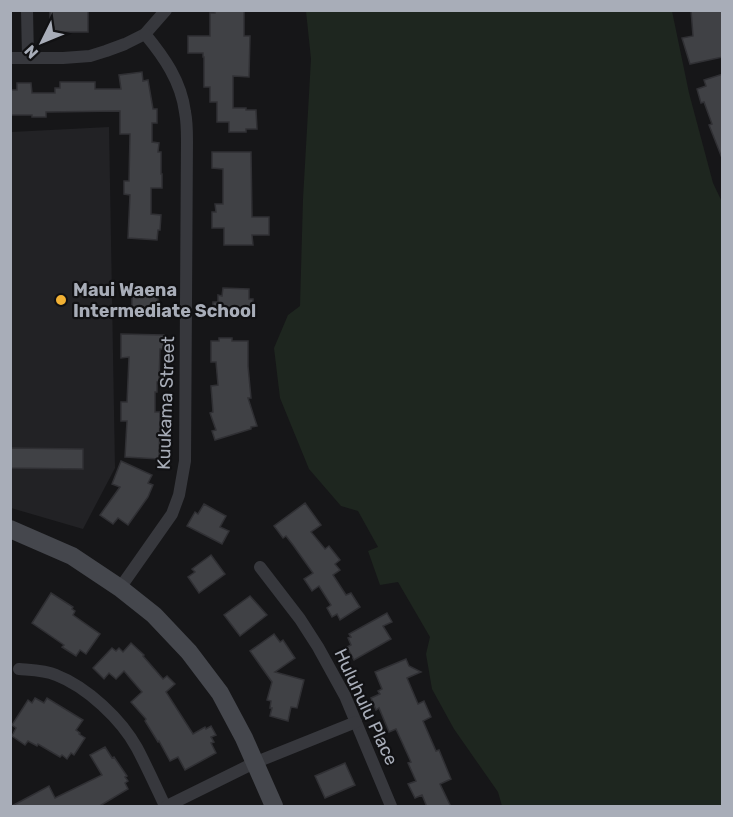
<svg xmlns="http://www.w3.org/2000/svg" width="733" height="817" font-family="Rubik,sans-serif">
	<style>
		.built { fill: #222225 }
		.green { fill: #1e261f }
		.building { fill: #404145; stroke: #303034; stroke-width: 1.5 }
		.lines { fill: none; stroke-linecap: round; stroke-linejoin: round }
		.street { stroke: #37383d; stroke-width: 12 }
		.secondary { stroke: #45474d; stroke-width: 18 }
		.poi-dot { fill: #f2b134; stroke: #111113; stroke-width: 2 }
		.labels { text-anchor: middle; stroke-width: 4.5; stroke-linejoin: round; paint-order: stroke }
		.poi-label { font-size: 18px; font-weight: bold; fill: #a8adb8; stroke: #111113; text-anchor: start }
		.street-label { font-size: 18px; fill: #a8adb8; stroke: #111113 }
	</style>
	<rect width="100%" height="100%" fill="#161618"/>
	<polygon class="built" points="109,127 115,468 83,529 11,508 11,132"/>
	<polygon class="green" points="306,11 672,11 689,93 713,183 722,202 722,806 502,806 498,792 454,729 432,689 426,654 430,637 398,582 380,585 368,551 378,547 358,511 341,506 309,469 280,398 274,348 288,315 300,306 303,199 311,59"/>
	<g class="building">
		<polygon points="50,10 88,10 88,32 54,32 54,27 50,27"/>
		<polygon points="215,10 244,10 244,36 250,36 249,77 233,76 233,108 246,108 246,110 256,110 257,129 246,129 246,132 229,132 229,122 217,122 217,102 210,102 210,87 204,87 204,57 203,57 203,53 188,53 188,36 210,36 210,13 215,13"/>
		<polygon points="691,10 723,10 723,57 690,64 682,38 693,36"/>
		<polygon points="142,72 143,81 148,80 153,109 157,109 157,123 152,123 152,142 159,143 158,152 161,152 161,174 162,174 162,188 151,188 151,214 161,215 160,230 158,230 157,240 128,238 130,195 124,194 124,181 129,181 130,134 120,134 120,111 46,112 46,117 32,117 32,115 10,115 10,90 17,90 17,83 31,83 32,93 55,93 55,88 60,88 60,82 95,82 95,89 121,89 119,75"/>
		<polygon points="723,74 723,158 722,158 709,125 712,124 704,102 701,103 697,89 706,86 704,80"/>
		<polygon points="212,152 251,152 252,217 269,217 269,235 252,235 253,245 224,245 224,228 212,228 212,212 216,212 215,204 223,204 223,169 212,168"/>
		<polygon points="223,288 249,289 249,299 253,299 253,315 249,314 249,317 212,316 213,302 218,302 218,295 222,296"/>
		<polygon points="132,289 153,289 153,295 158,296 158,315 132,315"/>
		<polygon points="121,334 164,335 164,349 160,349 159,382 157,382 157,392 155,392 155,412 160,412 159,459 125,457 127,421 121,421 121,402 127,402 129,357 121,358"/>
		<polygon points="219,338 232,338 232,341 248,341 248,366 251,398 248,398 257,426 251,427 251,429 215,440 212,431 216,430 210,413 213,412 211,386 218,385 216,362 211,362 211,341 219,341"/>
		<polygon points="10,448 83,449 83,469 10,468"/>
		<polygon points="121,461 152,475 148,483 153,485 148,497 128,525 118,518 113,524 100,515 120,487 112,484"/>
		<polygon points="305,503 321,525 311,532 325,549 329,546 340,560 335,564 340,570 333,575 346,595 351,593 360,607 340,620 337,614 332,617 327,608 331,605 319,586 312,591 304,579 313,573 293,545 286,536 283,538 274,526"/>
		<polygon points="204,504 226,516 220,527 229,531 222,544 187,526 195,512 198,514"/>
		<polygon points="211,555 225,574 199,593 188,577 195,572 192,569"/>
		<polygon points="51,593 73,607 72,609 75,611 73,615 100,634 86,654 80,650 76,656 62,647 64,645 32,623"/>
		<polygon points="250,596 267,615 240,636 224,615"/>
		<polygon points="387,613 392,622 383,626 391,639 354,660 347,647 351,645 348,638 351,637 349,634"/>
		<polygon points="274,634 280,642 283,640 295,658 275,672 304,680 297,708 291,707 288,721 270,716 272,708 270,708 271,701 267,700 272,682 250,651"/>
		<polygon points="131,643 144,655 143,656 163,679 167,676 175,684 166,692 193,734 205,727 206,729 211,726 216,735 211,737 214,742 211,743 216,753 185,770 178,757 170,761 159,741 158,742 145,721 146,719 131,702 142,692 124,671 116,679 109,673 104,679 93,668 112,648 116,651 119,648 123,652"/>
		<polygon points="406,659 409,666 421,672 407,678 418,704 424,701 431,717 423,721 436,751 439,750 451,779 440,784 451,807 427,807 422,795 415,798 408,784 416,781 408,763 411,762 396,729 389,732 379,708 376,710 371,698 380,694 378,691 382,689 375,672"/>
		<polygon points="35,698 44,703 47,698 83,720 76,730 80,733 79,734 85,738 74,755 71,753 67,759 62,755 60,757 38,744 37,746 28,741 25,745 12,736 16,728 12,725 28,700 32,703"/>
		<polygon points="105,747 112,758 114,757 127,776 125,777 128,781 125,783 128,789 98,807 10,807 49,786 55,798 102,775 90,755"/>
		<polygon points="345,763 355,785 325,798 315,776"/>
	</g>
	<g class="lines">
		<g class="street">
			<polyline points="27,10 28,58"/>
			<polyline points="10,58 63,58 90,56 106,51 125,44 145,34 166,10"/>
			<polyline points="260,567 300,619 318,647 345,696 391,806"/>
			<path d="M120,588L172,514L179,495L185,461L187,141C187,131 187,122 185,112C181,81 164,57 145,34"/>
			<path d="M19,669C31,670 45,670 56,675C87,687 121,719 137,748C147,767 156,787 165,806"/>
			<polyline points="167,806 254,763 356,722"/>
		</g>
		<polyline class="secondary" points="10,529 72,556 120,588 154,615 189,652 220,693 244,738 274,806"/>
	</g>
	<circle class="poi-dot" cx="61" cy="300" r="6"/>
	<g class="labels">
		<g class="poi-label">
			<text x="73" y="296">Maui Waena<tspan x="73" dy="21">Intermediate School</tspan></text>
		</g>
		<g class="street-label">
			<text transform="translate(166 403) rotate(-88)" y="6">Kuukama Street</text>
			<text transform="translate(366 707) rotate(65)" y="6">Huluhulu Place</text>
		</g>
	</g>
	<rect width="733" height="817" fill="none" stroke="#a8adb8" stroke-width="24"/>
	<g transform="translate(42 42) rotate(227)" stroke="#111113" stroke-width="4.5" paint-order="stroke">
	<path d="M0-4.5L10 22L0 15L-10 22Z" fill="#a8adb8"/>
	<text y="-9" font-size="16" font-weight="bold" text-anchor="middle" fill="#a8adb8">N</text>
	</g>
</svg>
